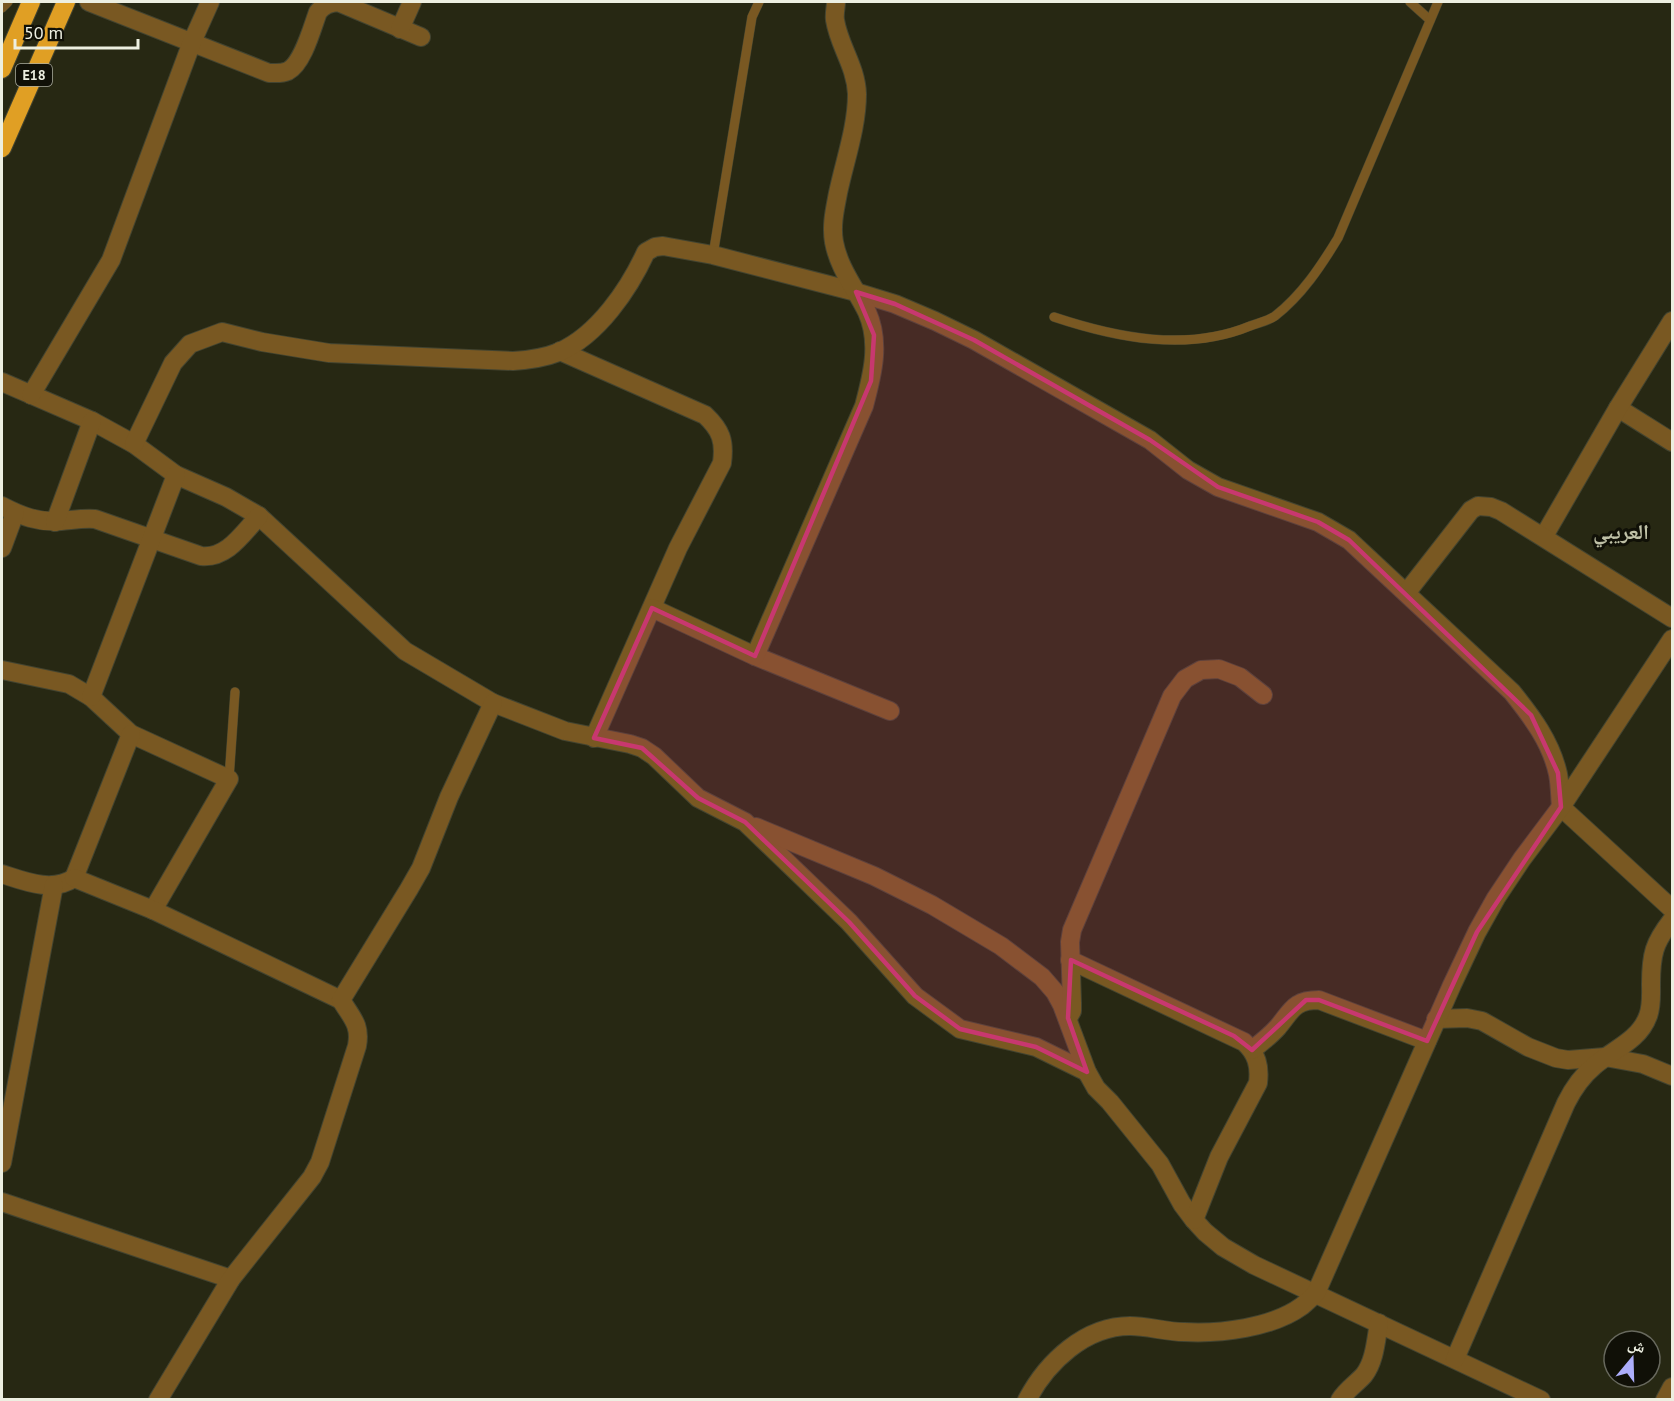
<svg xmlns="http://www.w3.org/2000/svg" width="1674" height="1401" font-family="'PT Sans','Noto Naskh Arabic',sans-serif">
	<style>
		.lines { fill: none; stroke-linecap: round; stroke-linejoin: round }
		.lane-casing { stroke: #434430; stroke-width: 10 }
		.street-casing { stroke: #434430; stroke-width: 20 }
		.highway-casing { stroke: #434430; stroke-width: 20 }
		.lane { stroke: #795822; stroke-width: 9 }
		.street { stroke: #795822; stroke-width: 18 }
		.highway { stroke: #e09f24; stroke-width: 18 }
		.marked { fill: #c8386f; fill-opacity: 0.2; stroke: #c8386f; stroke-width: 4.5; stroke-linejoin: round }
		.labels { text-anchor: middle; stroke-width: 6; stroke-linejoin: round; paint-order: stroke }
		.shield { fill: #101007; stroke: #abaca0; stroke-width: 1.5 }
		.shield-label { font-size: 14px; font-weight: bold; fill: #edefe1 }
		.district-label { font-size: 21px; font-weight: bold; fill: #bfc1a7; stroke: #101007 }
	</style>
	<rect width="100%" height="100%" fill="#272813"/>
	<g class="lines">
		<g class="lane-casing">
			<g id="lane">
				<polyline points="1410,2 1430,20"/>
				<polyline points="2,8 8,2"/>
				<polyline points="713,255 752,17 759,2"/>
				<path d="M1054,317C1117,338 1187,352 1250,326C1258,323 1268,321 1275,316C1302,295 1321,266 1338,238L1438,2"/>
				<polyline points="229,779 235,692"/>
			</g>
		</g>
		<g class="street-casing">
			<g id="street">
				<path d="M89,2L269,73C276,73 281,74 288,71C303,63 312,28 318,12C324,5 329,3 338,2L421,37"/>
				<polyline points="400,29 412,2"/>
				<path d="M560,351L705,415C721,430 725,441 722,463L678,548L594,738"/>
				<polyline points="2,382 92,421 134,444 176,475 226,497 259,516 405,651 493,703 565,731 630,744 642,748 654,756 698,798 745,822 849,922 915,996 960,1029 1036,1047 1087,1072"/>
				<polyline points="31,395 111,260 192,42 210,2"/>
				<polyline points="1618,408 1672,442"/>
				<path d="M134,444L173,363L190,344L222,332L262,342L329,353L513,361C529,360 544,358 559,352C598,335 629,289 646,252L655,247L663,246L713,255L856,292L895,304L935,321L974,340L1150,440L1188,470L1218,487L1318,522L1349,540L1512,692C1532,717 1551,742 1558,774C1560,784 1560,796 1561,807L1672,909"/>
				<path d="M2,506C21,516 39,523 61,521C73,520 83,518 95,519L201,556C227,559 243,533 259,516"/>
				<polyline points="55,522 92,421"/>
				<polyline points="1544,536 1618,408 1672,321"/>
				<polyline points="2,548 15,513"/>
				<polyline points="1407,592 1471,510 1478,506 1491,507 1501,511 1672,618"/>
				<polyline points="652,608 755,656 890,711"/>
				<path d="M755,656L864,406C872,376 881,343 867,312C856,289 839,269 834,242C831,225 835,209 838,193C845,160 857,127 857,94C856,66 839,46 835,20C834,14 836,7 836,2"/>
				<polyline points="2,670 69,684 91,697 131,734 229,779 153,910"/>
				<polyline points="91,697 176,475"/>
				<polyline points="756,827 874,876 932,905 1001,946 1042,977 1055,992 1062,1005 1087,1072 1096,1088 1110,1102 1160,1164 1182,1204 1194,1220 1205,1232 1223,1247 1254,1265 1541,1400"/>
				<path d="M2,874C24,881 52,893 74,878L131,734"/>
				<polyline points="74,878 153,910 341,1000"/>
				<path d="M1070,960L1244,1042C1257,1054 1260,1066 1258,1083L1219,1157L1194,1220"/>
				<polyline points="1068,1018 1072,1011 1072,1003 1070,942 1072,930 1172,696 1185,679 1201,670 1219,669 1240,677 1263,695"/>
				<polyline points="1436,1019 1467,1018 1482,1021 1528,1047 1556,1058 1568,1060 1605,1057 1643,1064 1672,1076"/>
				<path d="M1252,1050C1261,1043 1270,1036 1278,1027C1292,1010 1294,1000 1319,1000L1427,1041"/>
				<polyline points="2,1163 54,885"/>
				<polyline points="2,1202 231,1279"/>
				<path d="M1455,1359L1566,1103C1573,1089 1582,1076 1594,1066C1612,1050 1639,1041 1648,1016C1652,1006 1651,994 1651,984C1651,954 1654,943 1672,920"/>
				<path d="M158,1400L231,1279L312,1177L320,1162L357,1046C361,1025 352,1018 341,1000L409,889L421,868L449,797L493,703"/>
				<path d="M1027,1400C1047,1362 1085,1326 1130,1326C1148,1326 1166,1332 1184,1332C1220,1334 1272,1328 1302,1306C1307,1302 1312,1297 1316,1293L1452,985L1477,932L1496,898L1522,859L1561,807L1672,639"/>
				<path d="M1340,1400C1347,1389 1356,1384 1364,1375C1375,1361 1376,1339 1379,1323"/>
				<polyline points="1665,1400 1672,1387"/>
			</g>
		</g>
		<g class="highway-casing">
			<g id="highway">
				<polyline points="2,69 31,2"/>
				<polyline points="2,148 66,2"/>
			</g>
		</g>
		<use href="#lane" class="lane"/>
		<use href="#street" class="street"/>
		<use href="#highway" class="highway"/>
	</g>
	<path class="marked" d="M856,292L895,304L974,340L1150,440L1218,487L1318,522L1349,540L1531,715L1558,773L1561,807L1477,932L1427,1041L1319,1000H1306L1252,1050L1234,1036L1071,960L1068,1018L1087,1072L1036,1047L960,1029L915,996L849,922L745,822L698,798L642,748L594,738L652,608L755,656L871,381L874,335Z"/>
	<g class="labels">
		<rect class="shield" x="16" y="64" width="36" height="22" rx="4.5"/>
		<g class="shield-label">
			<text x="34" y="80">E18</text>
		</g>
		<g class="district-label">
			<text x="1621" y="539">العريبي</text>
		</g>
	</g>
	<rect width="1674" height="1401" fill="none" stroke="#edefe1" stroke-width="6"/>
	<g transform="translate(1632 1359) rotate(19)"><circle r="28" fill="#101007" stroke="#68695e" stroke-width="1.5"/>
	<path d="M0-4.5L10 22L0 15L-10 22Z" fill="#adaefb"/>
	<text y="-9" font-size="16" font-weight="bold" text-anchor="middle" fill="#edefe1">ش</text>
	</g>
	<path d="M15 39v9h123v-9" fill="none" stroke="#edefe1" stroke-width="3"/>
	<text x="24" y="39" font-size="18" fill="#edefe1" stroke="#101007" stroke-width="4.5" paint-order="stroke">50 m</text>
</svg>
